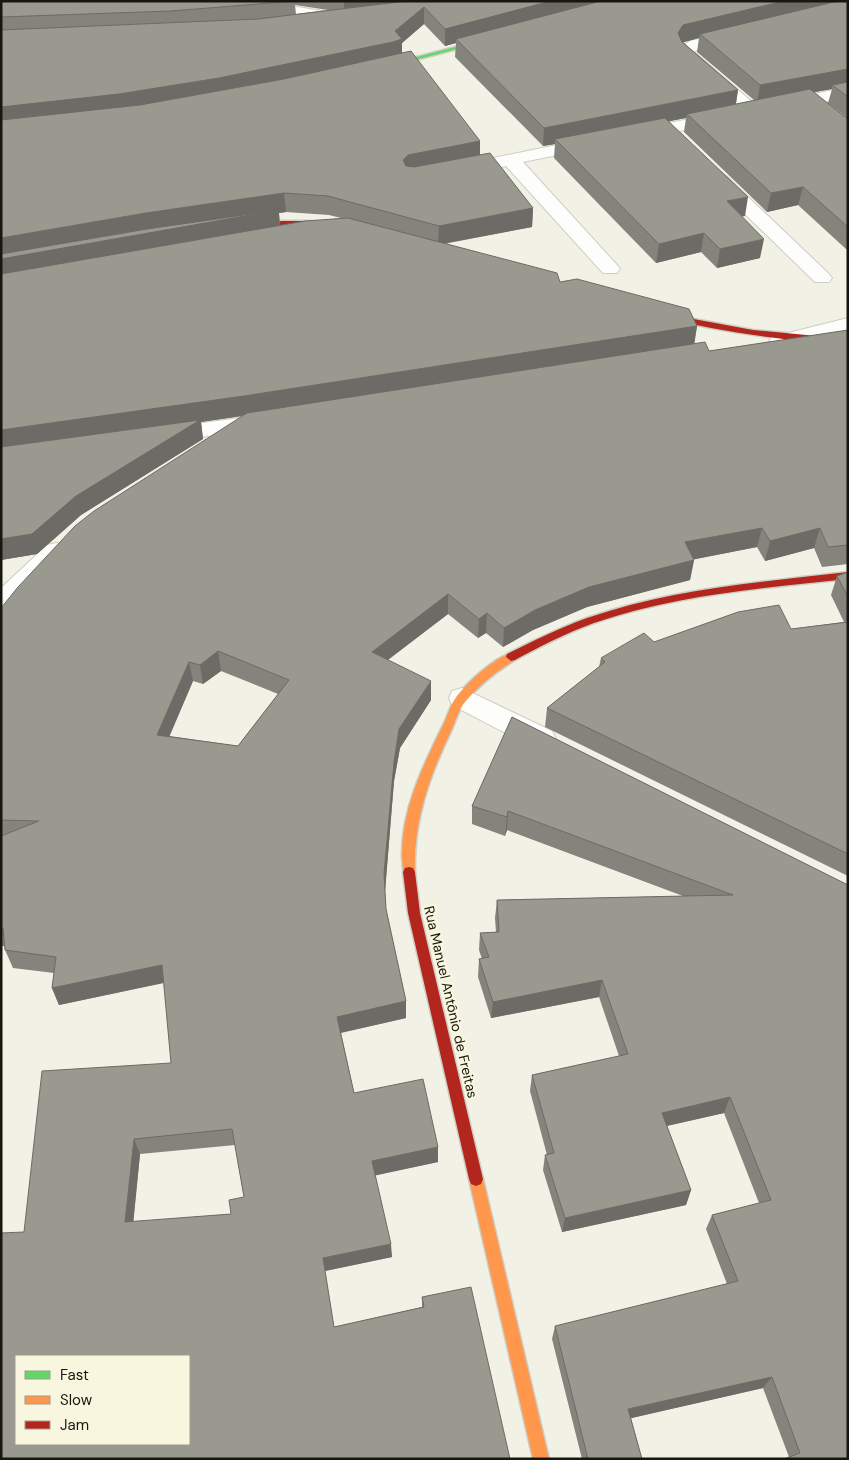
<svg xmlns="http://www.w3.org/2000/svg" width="849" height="1460" font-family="'DM Sans',sans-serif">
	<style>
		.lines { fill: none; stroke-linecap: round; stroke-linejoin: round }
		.street-casing { stroke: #cecdc4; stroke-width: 2 }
		.fast-casing { stroke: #cecdc4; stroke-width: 3 }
		.slow-casing { stroke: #cecdc4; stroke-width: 3 }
		.jam-casing { stroke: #cecdc4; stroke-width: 3 }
		.street { fill: #fdfdfb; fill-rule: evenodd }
		.fast { fill: #63d668; fill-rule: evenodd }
		.slow { fill: #ff974d; fill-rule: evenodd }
		.jam { fill: #b3261e; fill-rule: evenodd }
		.wall { fill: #84847c; fill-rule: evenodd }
		.shaded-wall { fill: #6c6b65 }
		.building { fill: #9a9990; stroke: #6c6b65; fill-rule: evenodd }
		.labels { text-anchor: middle; stroke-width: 5; stroke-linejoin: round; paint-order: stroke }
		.street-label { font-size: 14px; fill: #18170f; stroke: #f8f6df }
	</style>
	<rect width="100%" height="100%" fill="#f2f1e5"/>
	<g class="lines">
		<g class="street-casing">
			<g id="street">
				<polygon points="224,1 260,1 341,14 349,19 341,24 231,6"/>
				<polygon points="734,30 742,35 740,38 701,47 694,52 758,107 760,111 758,115 746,115 681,58 677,50 690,41"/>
				<polygon points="848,87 848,97 786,110 780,109 778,105 780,101"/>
				<polygon points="721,113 727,114 730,118 727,122 638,139 632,138 629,134 632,130 638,129"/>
				<polygon points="591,138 597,139 600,143 597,147 523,162 617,265 620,269 617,273 603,273 506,166 459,175 453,174 450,170 453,166 459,165"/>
				<polygon points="720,175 726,176 829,274 832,278 829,282 815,282 714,184 711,180 714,176"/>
				<polygon points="848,318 848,330 779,347 772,345 769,341 772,337"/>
				<polygon points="262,415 270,417 273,422 270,427 166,442 158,440 155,435 158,430 166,428"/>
				<polygon points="56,543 65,545 68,551 65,557 10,609 1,612 1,588 47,545"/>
				<polygon points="462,688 552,731 556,739 552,747 542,750 532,747 452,705 449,698 452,691"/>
			</g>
		</g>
		<g class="fast-casing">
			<polygon id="fast" points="490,38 495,39 381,69 378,67"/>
		</g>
		<g class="slow-casing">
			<g id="slow">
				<path d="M511,653L516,657L515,660C497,671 479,685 465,702C459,709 456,720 452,729C430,775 413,820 415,872L413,876L409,877L405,876C402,870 403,863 402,857C401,809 424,764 444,723C448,715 450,706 455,699C465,684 494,658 511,653Z"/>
				<polygon points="476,1172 481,1174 483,1179 549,1459 533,1459 469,1179 471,1174"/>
			</g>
		</g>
		<g class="jam-casing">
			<g id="jam">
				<path d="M308,221L335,224L352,229L348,231C312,224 278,225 242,229L238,227L242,225L282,221Z"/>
				<path d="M656,312L753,330L848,339V345C783,340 719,332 656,316Z"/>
				<path d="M848,572V579C763,588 675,595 594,623C566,633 541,646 515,660L511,661L506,657L507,654C533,641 559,628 587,618C670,589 760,582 848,572Z"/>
				<polygon points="409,867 413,868 415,872 420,913 483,1179 481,1184 476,1186 471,1184 469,1179 408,913 403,872 405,868"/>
			</g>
		</g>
		<use href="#street" class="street"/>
		<use href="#fast" class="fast"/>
		<use href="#slow" class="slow"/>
		<use href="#jam" class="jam"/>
	</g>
	<g class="wall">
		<path d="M1,1H848V249H846L798,205L767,212L684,132L686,118L669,121L745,216H742L760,258L717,268L701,252L656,263L554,158L555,144L543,146L455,57L456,43L445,46L424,24L402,43V53L480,141V155L533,208L532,227L445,243L560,282L697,326L694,343L709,351L848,330V564L822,567L814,548L765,561L757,547L694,559V560L690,580L587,607L533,630L503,647L486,633L478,638L448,614L388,660L431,700L400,748L394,781L385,890L386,909L406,1001V1018L341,1033L354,1093L438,1147V1162L375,1175L392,1257L325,1271L334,1327L422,1307V1297L510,1459L24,1232L171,1063L164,983L59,1005L52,988L54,973L13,968L5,950V946H1V608L244,416L201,422L203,439L81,515L37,554L1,560ZM295,5L328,10L296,14ZM699,38L697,52L754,100L736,104L738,90L683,42ZM832,89L828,103L846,117H845L814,92ZM286,212L329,215L341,218L280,225L279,213ZM221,671L278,694L238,746L169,736L193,681L203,684ZM235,1145L244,1197L231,1214L133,1222L140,1154Z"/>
		<polygon points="848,572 848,876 545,727 547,708 599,667 601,658 654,642 791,629 844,622 831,595 837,576"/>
		<polygon points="512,717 848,885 848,1459 789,1457 763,1388 631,1418 642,1459 582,1459 552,1339 555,1326 727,1284 706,1229 712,1215 759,1203 724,1113 667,1126 691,1190 686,1205 562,1232 543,1170 545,1155 547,1155 530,1091 532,1075 619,1056 599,997 491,1018 478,977 479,959 482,959 479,950 480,933 496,932 495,918 497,900 683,896 507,830 505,836 472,824 472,806"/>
	</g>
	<g class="shaded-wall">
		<polygon points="344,1 441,1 344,13"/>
		<polygon points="551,1 615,1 456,39 456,43 445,46 445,29"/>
		<polygon points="784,1 848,1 700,34 699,38 681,43 678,33 683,25"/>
		<polygon points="424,7 424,24 402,43 402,57 221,96 1,126 1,107 395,31"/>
		<polygon points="848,69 848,86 832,85 832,89 757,103 760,85"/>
		<polygon points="738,90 735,108 687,114 686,118 559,143 555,139 555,144 543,146 544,128"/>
		<polygon points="480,141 480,159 408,173 403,160 408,155"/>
		<polygon points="803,187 798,205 767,212 771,193"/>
		<polygon points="284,193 286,212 279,213 280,229 1,279 1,238 146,213"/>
		<polygon points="748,197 745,216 724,220 727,201"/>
		<polygon points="533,208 532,227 438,245 439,226"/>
		<polygon points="704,233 701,252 656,263 659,244"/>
		<polygon points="764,239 760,258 717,268 720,249"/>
		<polygon points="697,326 694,346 201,422 203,439 81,515 37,554 1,560 1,430"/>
		<polygon points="762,528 757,547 681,562 685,542"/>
		<polygon points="820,528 814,548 765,561 770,541"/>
		<polygon points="694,560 690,580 587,607 533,630 503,647 504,628 535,610 589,587"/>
		<polygon points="448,594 448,614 373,671 372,652"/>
		<polygon points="487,613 486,633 478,638 479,619"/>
		<polygon points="218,651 221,671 203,684 200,665"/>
		<polygon points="189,662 193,681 162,754 157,735"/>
		<polygon points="431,681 431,700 400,748 394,781 385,892 384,874 394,762 399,729"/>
		<polygon points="508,811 507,830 505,836 507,817"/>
		<polygon points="162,965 167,982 59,1005 52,988"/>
		<polygon points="602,980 599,997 491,1018 493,1002"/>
		<polygon points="406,1001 406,1018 339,1033 337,1017"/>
		<polygon points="730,1097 724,1113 657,1128 662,1113"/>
		<polygon points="134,1139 140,1154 132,1236 125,1222"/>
		<polygon points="438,1147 438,1162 373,1176 372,1161"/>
		<polygon points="691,1190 686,1205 562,1232 565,1218"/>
		<polygon points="391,1244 392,1257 325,1271 323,1258"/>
		<polygon points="772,1377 763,1388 623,1420 628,1409"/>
	</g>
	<g class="building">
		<polygon points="1,1 295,1 171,11 1,17"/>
		<polygon points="407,1 551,1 445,29 424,7 395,31 402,39 393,42 219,78 119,94 1,107 1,30 258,19"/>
		<polygon points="601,1 784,1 683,25 678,33 682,42 738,90 544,128 456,39"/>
		<polygon points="838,1 848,1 848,69 760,85 700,34"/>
		<polygon points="411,51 480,141 408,155 403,160 406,166 414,167 490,153 533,208 439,226 328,196 284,193 146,213 1,238 1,120 140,105 284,79"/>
		<polygon points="848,82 848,97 832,85"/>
		<polygon points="810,89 845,117 848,118 848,227 803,187 771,193 687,114"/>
		<polygon points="665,118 748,197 727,201 764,239 720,249 704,233 659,244 555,139"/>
		<polygon points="279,210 1,259 1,254 147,229"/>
		<polygon points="348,218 557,273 560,282 577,279 689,309 697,326 244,396 1,430 1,274 305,221"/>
		<path d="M848,330V545L828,547L820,528L770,541L762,528L685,542L694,560L589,587L535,610L504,628L487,613L479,619L448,594L372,652L431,681L399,729L394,762L384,874L386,909L406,1001L337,1017L354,1093L423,1079L438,1147L372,1161L391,1244L323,1258L334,1327L424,1307L422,1297L471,1287L510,1459H1V1233L24,1232L42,1071L171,1063L162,965L52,988L56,957L5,950L3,928H1V836L39,821L1,820V608L18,587L75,526L94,511L247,413L705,342L709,351ZM218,651L289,680L238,746L157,735L189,662L200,665ZM232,1129L244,1197L229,1200L231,1214L125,1222L134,1139ZM16,1356H189V1444H16Z"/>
		<polygon points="200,420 76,496 32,534 1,539 1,447"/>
		<polygon points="848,572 848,597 837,576"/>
		<polygon points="779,605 791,629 848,622 848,854 547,708 605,662 601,658 644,633 654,642 738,612"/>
		<polygon points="512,717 848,885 848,1459 784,1459 800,1453 772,1377 628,1409 642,1459 588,1459 555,1326 738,1281 712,1215 771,1200 730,1097 662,1113 691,1190 565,1218 545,1155 554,1153 532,1075 628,1054 602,980 493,1002 479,959 489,957 480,933 499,932 497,900 733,895 508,811 507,817 472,806"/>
	</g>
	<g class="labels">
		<g class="street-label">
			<text transform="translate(451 1002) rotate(77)" y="5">Rua Manuel Antônio de Freitas</text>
		</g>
	</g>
	<rect width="849" height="1460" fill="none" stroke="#18170f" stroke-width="5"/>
	<rect x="15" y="1355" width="175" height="90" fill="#f8f6df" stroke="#9e9d8c"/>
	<rect x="25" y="1371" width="25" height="8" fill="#63d668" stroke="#9e9d8c"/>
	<text x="60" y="1380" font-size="15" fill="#18170f">Fast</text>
	<rect x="25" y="1396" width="25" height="8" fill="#ff974d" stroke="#9e9d8c"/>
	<text x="60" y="1405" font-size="15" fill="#18170f">Slow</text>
	<rect x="25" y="1421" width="25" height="8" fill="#b3261e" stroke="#9e9d8c"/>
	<text x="60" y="1430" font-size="15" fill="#18170f">Jam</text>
</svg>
